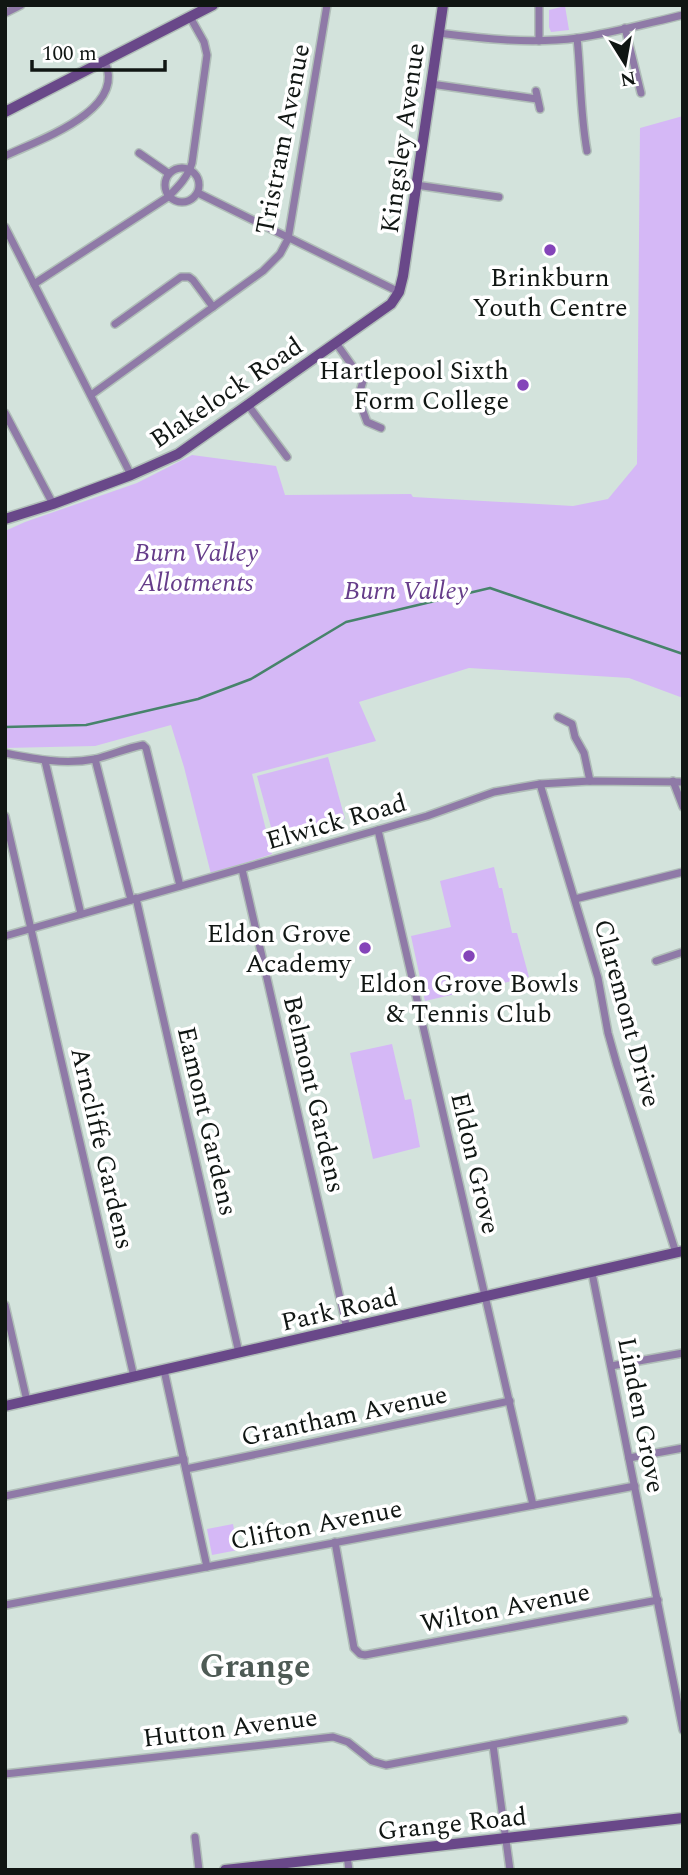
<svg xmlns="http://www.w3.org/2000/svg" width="688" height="1875" font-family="Spectral,serif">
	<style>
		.green { fill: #d5b8f6 }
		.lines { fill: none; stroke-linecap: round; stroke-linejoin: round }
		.stream { stroke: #47836b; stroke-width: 2.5 }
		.street-casing { stroke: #b0beb8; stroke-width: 10 }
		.secondary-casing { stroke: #b0beb8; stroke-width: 13 }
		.street { stroke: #8f7aa7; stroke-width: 7 }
		.secondary { stroke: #694889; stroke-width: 10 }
		.poi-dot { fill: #8444b9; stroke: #fff; stroke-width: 2.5 }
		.labels { text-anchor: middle; stroke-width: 7; stroke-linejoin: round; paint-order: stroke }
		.street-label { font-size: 26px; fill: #101613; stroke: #fff }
		.poi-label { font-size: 26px; fill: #101613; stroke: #fff }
		.park-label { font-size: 26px; font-style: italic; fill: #663d8a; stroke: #fff }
		.district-label { font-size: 33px; font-weight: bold; fill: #4e5b55; stroke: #fff }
	</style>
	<rect width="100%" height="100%" fill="#d3e3dc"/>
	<g class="green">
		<polygon points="565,6 569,30 551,32 549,27 549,10"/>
		<polygon points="683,116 683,698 629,678 469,668 359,702 376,741 252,774 272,854 211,874 184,767 171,725 95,746 5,748 5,531 25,522 137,483 192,455 276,466 285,495 411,494 413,497 573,506 608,499 637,464 640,128"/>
		<polygon points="328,757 345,819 274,838 257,776"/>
		<polygon points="494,867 499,888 502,888 512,933 517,933 529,977 425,1001 411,936 451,927 440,881"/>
		<polygon points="392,1044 405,1100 411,1099 420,1147 373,1159 350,1053"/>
		<polygon points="233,1524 238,1550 212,1555 207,1529"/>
	</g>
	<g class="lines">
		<polyline class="stream" points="5,727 86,725 198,699 251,679 346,622 490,588 683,654"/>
		<g class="street-casing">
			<g id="street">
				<polyline points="539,5 539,41"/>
				<polyline points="5,13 21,5"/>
				<polyline points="625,28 641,93"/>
				<path d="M438,33C485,39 531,44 578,38C613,33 648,23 683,15"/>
				<path d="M577,38C581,75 580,113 587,151"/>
				<polyline points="431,84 537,99"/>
				<polyline points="536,91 540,109"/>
				<polyline points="139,153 168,173"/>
				<path d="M5,156C38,140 127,111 105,62"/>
				<circle cx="182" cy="185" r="17"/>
				<polyline points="416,185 499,197"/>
				<polyline points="198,193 399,292"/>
				<polyline points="5,227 131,475"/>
				<path d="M34,284L168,197C178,187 188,177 192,163L207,55L204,42L190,17"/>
				<polyline points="115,324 181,277 189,277 193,280 213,307"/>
				<polyline points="336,343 363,381 358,398 367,422 381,428"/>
				<polyline points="91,395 263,271 280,254 288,239 327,5"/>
				<polyline points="248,405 287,457"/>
				<polyline points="5,413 53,504"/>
				<polyline points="558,717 572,724 575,737 584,753 590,781"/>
				<path d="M5,753C35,759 64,765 95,759C111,755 127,748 143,745L146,748L180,886"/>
				<polyline points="95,759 131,900"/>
				<polyline points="45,761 81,914"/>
				<polyline points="673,781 683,807"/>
				<polyline points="540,784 598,978 608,1033 617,1065 676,1253"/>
				<polyline points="5,816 134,1377"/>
				<polyline points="378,830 533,1505"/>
				<polyline points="242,869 347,1329"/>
				<polyline points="136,898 239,1353"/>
				<polyline points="575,899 683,872"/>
				<polyline points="5,936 427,816 494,792 540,784 590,781 683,782"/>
				<polyline points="656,961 683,952"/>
				<polyline points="592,1273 683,1730"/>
				<polyline points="5,1305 27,1401"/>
				<polyline points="611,1366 683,1353"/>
				<polyline points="164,1370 207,1567"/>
				<polyline points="629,1458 683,1448"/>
				<polyline points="186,1469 510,1401"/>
				<polyline points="5,1496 184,1459"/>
				<polyline points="335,1542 354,1648 360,1654 365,1655 658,1600"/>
				<polyline points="5,1605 635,1486"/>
				<polyline points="493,1745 510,1870"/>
				<polyline points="5,1774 333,1737 348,1742 372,1761 386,1765 624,1720"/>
				<polyline points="195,1837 199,1870"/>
				<polyline points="347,1856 349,1870"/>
			</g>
		</g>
		<g class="secondary-casing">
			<g id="secondary">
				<polyline points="5,112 213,5"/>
				<polyline points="5,519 53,504 131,475 178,454 391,304 399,292 403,276 443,5"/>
				<polyline points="5,1406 683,1251"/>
				<polyline points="225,1870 683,1818"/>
			</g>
		</g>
		<use href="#street" class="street"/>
		<use href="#secondary" class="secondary"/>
	</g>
	<g class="poi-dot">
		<circle cx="550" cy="250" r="7"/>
		<circle cx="523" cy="385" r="7"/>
		<circle cx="365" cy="948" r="7"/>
		<circle cx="469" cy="956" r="7"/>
	</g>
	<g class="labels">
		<g class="street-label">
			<text transform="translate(402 138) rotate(-82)" y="9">Kingsley Avenue</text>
			<text transform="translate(282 139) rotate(-79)" y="9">Tristram Avenue</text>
			<text transform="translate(226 392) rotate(-34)" y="9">Blakelock Road</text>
			<text transform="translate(336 821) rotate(-16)" y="9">Elwick Road</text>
			<text transform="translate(628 1013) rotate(75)" y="9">Claremont Drive</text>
			<text transform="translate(315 1094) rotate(77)" y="9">Belmont Gardens</text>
			<text transform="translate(208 1121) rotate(77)" y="9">Eamont Gardens</text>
			<text transform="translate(103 1148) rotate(77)" y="9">Arncliffe Gardens</text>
			<text transform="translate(476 1163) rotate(77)" y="9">Eldon Grove</text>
			<text transform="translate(339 1309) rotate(-13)" y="9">Park Road</text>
			<text transform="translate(344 1415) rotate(-12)" y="9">Grantham Avenue</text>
			<text transform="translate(642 1415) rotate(79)" y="9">Linden Grove</text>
			<text transform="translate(316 1524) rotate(-11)" y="9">Clifton Avenue</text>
			<text transform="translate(505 1607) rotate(-11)" y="9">Wilton Avenue</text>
			<text transform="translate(230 1727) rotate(-7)" y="9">Hutton Avenue</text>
			<text transform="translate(452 1823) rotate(-6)" y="9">Grange Road</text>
		</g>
		<g class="poi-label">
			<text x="550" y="286">Brinkburn<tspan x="550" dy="30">Youth Centre</tspan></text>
			<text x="509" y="379" text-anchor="end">Hartlepool Sixth<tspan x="509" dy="30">Form College</tspan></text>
			<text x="351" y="942" text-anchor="end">Eldon Grove<tspan x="351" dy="30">Academy</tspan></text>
			<text x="469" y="992">Eldon Grove Bowls<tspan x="469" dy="30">&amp; Tennis Club</tspan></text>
		</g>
		<g class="park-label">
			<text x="196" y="561">Burn Valley<tspan x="196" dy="30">Allotments</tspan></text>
			<text x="406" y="599">Burn Valley</text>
		</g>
		<g class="district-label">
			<text x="255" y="1677">Grange</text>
		</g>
	</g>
	<rect width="688" height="1875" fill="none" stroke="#101613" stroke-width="14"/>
	<g transform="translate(625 63) rotate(169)" stroke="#ffffff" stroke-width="5" paint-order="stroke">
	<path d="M0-5L12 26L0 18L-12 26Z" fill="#101613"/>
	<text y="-10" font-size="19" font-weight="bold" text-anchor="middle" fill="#101613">N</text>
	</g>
	<path d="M32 60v10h133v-10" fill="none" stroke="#101613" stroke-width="3.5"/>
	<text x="42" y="60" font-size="21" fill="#101613" stroke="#ffffff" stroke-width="5" paint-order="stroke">100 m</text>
</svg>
